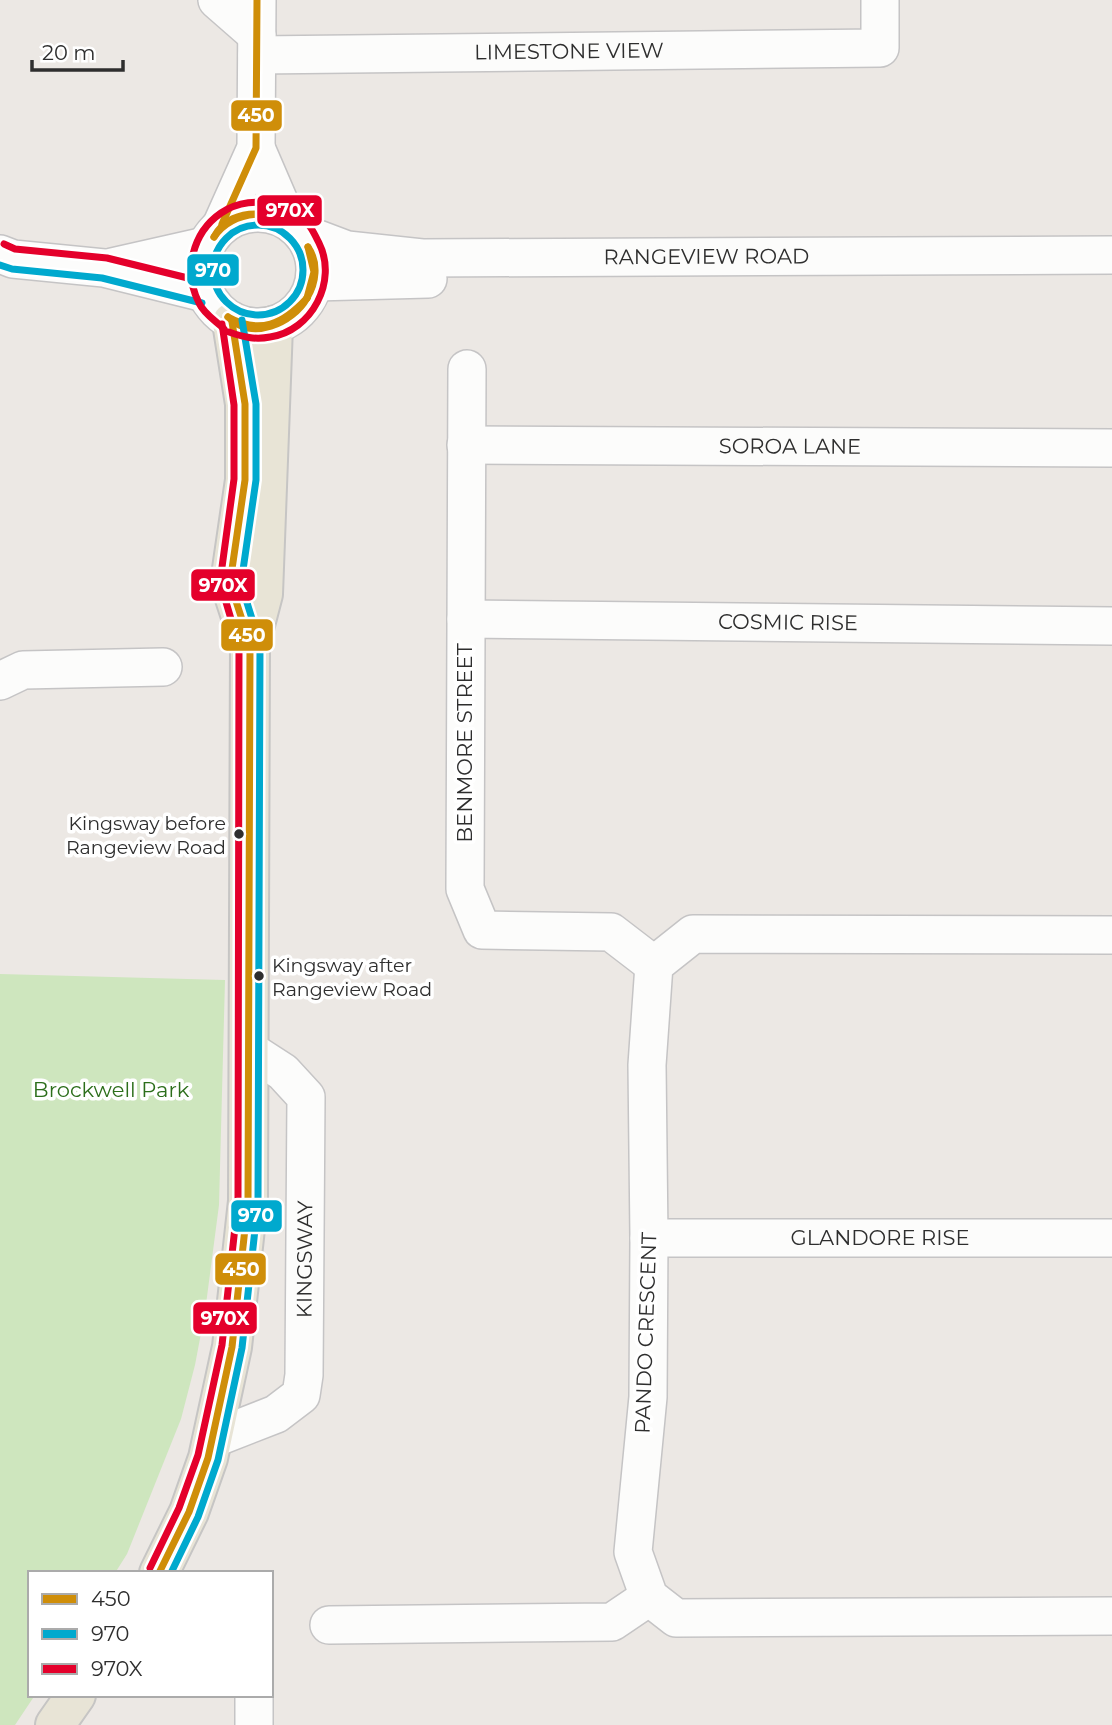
<svg xmlns="http://www.w3.org/2000/svg" width="1112" height="1725" font-family="Montserrat,sans-serif">
	<style>
		.green { fill: #cee6be }
		.lines { fill: none; stroke-linecap: round; stroke-linejoin: round }
		.minor-casing { stroke: #c5c4c5; stroke-width: 40 }
		.major-casing { stroke: #c6c5c4; stroke-width: 42 }
		.minor { stroke: #fcfcfb; stroke-width: 37 }
		.major { stroke: #e8e4d6; stroke-width: 38 }
		.bus-1-casing { stroke: #fff; stroke-width: 12 }
		.bus-2-casing { stroke: #fff; stroke-width: 12 }
		.bus-3-casing { stroke: #fff; stroke-width: 12 }
		.bus-1 { stroke: #cf8e09; stroke-width: 7 }
		.bus-2 { stroke: #00a9ce; stroke-width: 7 }
		.bus-3 { stroke: #e4002b; stroke-width: 7 }
		.bus-dot { fill: #2e2e2e; stroke: #fff; stroke-width: 2.5 }
		.labels { text-anchor: middle; stroke-width: 7; stroke-linejoin: round; paint-order: stroke }
		.bus-label { font-size: 19px; fill: #2e2e2e; stroke: #fff; text-anchor: end }
		.street-label { font-size: 21px; fill: #2e2e2e; stroke: #fff }
		.park-label { font-size: 21px; fill: #2c6e1b; stroke: #fff }
		.line-badge { stroke: #fff; stroke-width: 2.5 }
		.badge-label { font-size: 19px; text-anchor: middle; font-weight: bold; fill: #fff }
	</style>
	<rect width="100%" height="100%" fill="#ece8e4"/>
	<polygon class="green" points="0,974 225,980 219,1205 205,1312 195,1365 181,1419 127,1554 115,1573 30,1573 30,1695 35,1695 15,1725 0,1725"/>
	<g class="lines">
		<g class="minor-casing">
			<g id="minor">
				<polyline points="217,0 257,35"/>
				<path id="s1" d="M257,55L880,48V0"/>
				<polyline points="256,148 287,220"/>
				<circle cx="258" cy="270" r="57"/>
				<polyline points="222,224 256,148 257,0"/>
				<path id="s2" d="M302,233L347,250L422,258L1112,255"/>
				<polyline points="0,254 13,259 104,268 205,293"/>
				<polyline points="112,267 205,246"/>
				<polyline points="315,282 428,279"/>
				<polyline points="467,369 465,889 482,930 611,932 654,965"/>
				<path id="s3" d="M466,445L1112,448"/>
				<path id="s4" d="M466,619L1112,626"/>
				<polyline points="0,681 23,670 163,667"/>
				<polyline points="1112,935 693,934 654,965 647,1065 649,1238 648,1397 633,1552 649,1597 676,1618 1112,1616"/>
				<path id="s5" d="M649,1238H1112"/>
				<path id="s6" d="M212,1439L276,1414L301,1395L304,1375L306,1097L283,1072L249,1050"/>
				<polyline points="329,1625 612,1622 649,1597"/>
				<polyline points="254,1725 254,1695"/>
			</g>
		</g>
		<g class="major-casing">
			<g id="major">
				<polyline points="232,322 245,404 245,480 232,569 233,592 250,644"/>
				<polyline points="159,1573 189,1512 208,1458 232,1347 248,1201 250,644 263,594 273,326"/>
				<polyline points="55,1725 76,1695"/>
			</g>
		</g>
		<use href="#minor" class="minor"/>
		<use href="#major" class="major"/>
		<g class="bus-1-casing">
			<g id="bus-1">
				<polyline points="222,224 256,148 257,0"/>
				<path d="M214,237C223,220 240,213 259,214"/>
				<path d="M214,237C225,221 240,215 259,214"/>
				<polyline points="307,298 314,272 308,247"/>
				<path d="M307,298C316,283 319,263 308,247"/>
				<path d="M228,317C260,335 283,324 307,298"/>
				<path d="M228,317C251,342 293,323 307,298"/>
				<polyline points="159,1573 189,1512 208,1458 232,1347 248,1201 250,644 233,592 232,569 245,480 245,404 232,322"/>
			</g>
		</g>
		<g class="bus-2-casing">
			<g id="bus-2">
				<circle cx="258" cy="270" r="45"/>
				<polyline points="0,265 12,269 102,278 202,303"/>
				<polyline points="171,1573 198,1517 218,1460 242,1348 258,1202 260,644 243,590 243,570 256,480 256,404 242,320"/>
			</g>
		</g>
		<g class="bus-3-casing">
			<g id="bus-3">
				<polyline points="4,244 15,249 107,258 208,283"/>
				<path d="M224,329C216,321 204,314 199,303C183,272 192,233 221,213C237,202 259,199 277,206C285,209 294,211 301,217C310,224 314,233 319,243C338,281 312,331 270,337C255,340 243,337 229,332"/>
				<polyline points="150,1568 179,1508 198,1455 222,1345 238,1200 239,646 223,592 222,567 234,479 234,405 222,324"/>
			</g>
		</g>
		<use href="#bus-1" class="bus-1"/>
		<use href="#bus-2" class="bus-2"/>
		<use href="#bus-3" class="bus-3"/>
	</g>
	<g class="bus-dot">
		<circle cx="239" cy="834" r="6"/>
		<circle cx="259" cy="976" r="6"/>
	</g>
	<g class="labels">
		<g class="bus-label">
			<text x="226" y="830">Kingsway before<tspan x="226" dy="24">Rangeview Road</tspan></text>
			<text x="272" y="972" text-anchor="start">Kingsway after<tspan x="272" dy="24">Rangeview Road</tspan></text>
		</g>
		<g class="street-label">
			<text dy="7" stroke="none"><textPath href="#s1" startOffset="312">LIMESTONE VIEW</textPath></text>
			<text dy="7" stroke="none"><textPath href="#s2" startOffset="408">RANGEVIEW ROAD</textPath></text>
			<text dy="7" stroke="none"><textPath href="#s3" startOffset="324">SOROA LANE</textPath></text>
			<text dy="7" stroke="none"><textPath href="#s4" startOffset="322">COSMIC RISE</textPath></text>
			<text transform="translate(465 743) rotate(-90)" y="7">BENMORE STREET</text>
			<text dy="7" stroke="none"><textPath href="#s5" startOffset="231">GLANDORE RISE</textPath></text>
			<text dy="7" stroke="none"><textPath href="#s6" startOffset="236">KINGSWAY</textPath></text>
			<text transform="translate(646 1333) rotate(-88)" y="7">PANDO CRESCENT</text>
		</g>
		<g class="park-label">
			<text x="111" y="1097">Brockwell Park</text>
		</g>
	</g>
	<g class="line-badge">
		<rect x="230" y="99" width="53" height="33" rx="7" fill="#cf8e09"/>
		<rect x="256" y="194" width="67" height="33" rx="7" fill="#e4002b"/>
		<rect x="186" y="253" width="54" height="34" rx="7" fill="#00a9ce"/>
		<rect x="190" y="568" width="66" height="34" rx="7" fill="#e4002b"/>
		<rect x="220" y="618" width="54" height="34" rx="7" fill="#cf8e09"/>
		<rect x="230" y="1199" width="53" height="34" rx="7" fill="#00a9ce"/>
		<rect x="214" y="1252" width="53" height="34" rx="7" fill="#cf8e09"/>
		<rect x="192" y="1301" width="66" height="34" rx="7" fill="#e4002b"/>
	</g>
	<g class="badge-label">
		<text x="256" y="122">450</text>
		<text x="290" y="217">970X</text>
		<text x="213" y="277">970</text>
		<text x="223" y="592">970X</text>
		<text x="247" y="642">450</text>
		<text x="256" y="1222">970</text>
		<text x="241" y="1276">450</text>
		<text x="225" y="1325">970X</text>
	</g>
	<rect x="28" y="1571" width="245" height="126" fill="#ffffff" stroke="#ababab" stroke-width="2"/>
	<rect x="42" y="1594" width="35" height="10" fill="#cf8e09" stroke="#ababab" stroke-width="2"/>
	<text x="91" y="1606" font-size="21" fill="#2e2e2e">450</text>
	<rect x="42" y="1629" width="35" height="10" fill="#00a9ce" stroke="#ababab" stroke-width="2"/>
	<text x="91" y="1641" font-size="21" fill="#2e2e2e">970</text>
	<rect x="42" y="1664" width="35" height="10" fill="#e4002b" stroke="#ababab" stroke-width="2"/>
	<text x="91" y="1676" font-size="21" fill="#2e2e2e">970X</text>
	<path d="M32 60v10h91v-10" fill="none" stroke="#2e2e2e" stroke-width="3.5"/>
	<text x="42" y="60" font-size="21" fill="#2e2e2e" stroke="#ffffff" stroke-width="5" paint-order="stroke">20 m</text>
</svg>
